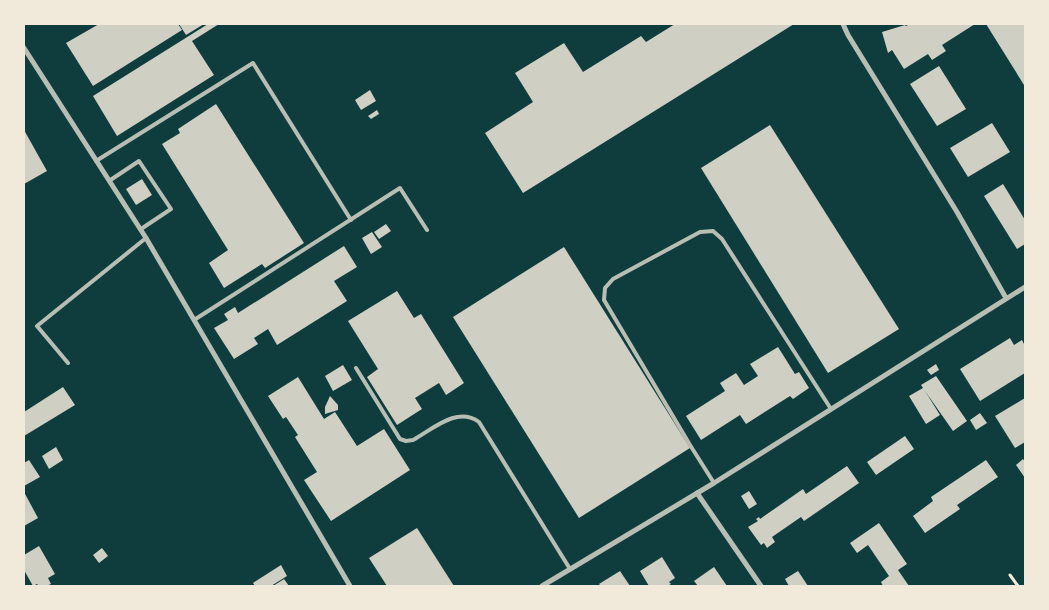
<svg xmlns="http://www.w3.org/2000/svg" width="1049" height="610" font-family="Figtree,sans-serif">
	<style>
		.building { fill: #cfcfc3 }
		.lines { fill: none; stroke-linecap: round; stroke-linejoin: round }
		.path { stroke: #f1e9da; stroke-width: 3 }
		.service { stroke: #b8beb3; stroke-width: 4 }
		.minor { stroke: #b8beb3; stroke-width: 5 }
	</style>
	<rect width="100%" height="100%" fill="#0f3d3e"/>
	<g class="building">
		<polygon points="99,24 178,24 182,30 93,86 66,43"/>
		<polygon points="179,24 204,24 186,35"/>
		<polygon points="208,24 219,24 192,41 214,75 117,136 93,96"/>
		<polygon points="675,24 794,24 523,193 485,133 533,102 515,73 564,43 583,72 641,36 646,42"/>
		<polygon points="910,24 975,24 942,45 946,51 932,60 928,54 904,69 892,50 888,53 882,32 905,25 906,26"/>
		<polygon points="986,24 1025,24 1025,84 1024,85"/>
		<polygon points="939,66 966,109 937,126 910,84"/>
		<polygon points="370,90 376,101 361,110 355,100"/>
		<polygon points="216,104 304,243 265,268 262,264 224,288 209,263 228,250 162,144 180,133 178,129"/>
		<polygon points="377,110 379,114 371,119 368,116"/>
		<polygon points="992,123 1010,152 968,177 950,148"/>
		<polygon points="770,125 899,329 828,373 701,168"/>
		<polygon points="24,130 47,171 24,184"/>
		<polygon points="142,179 152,195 136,205 126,189"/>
		<polygon points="1003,184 1025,220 1025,244 1017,249 984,196"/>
		<polygon points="386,224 391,231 379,239 374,232"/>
		<polygon points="372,232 382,247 371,254 362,238"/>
		<polygon points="344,246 357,267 334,281 347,301 277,345 268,329 254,338 258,344 234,359 214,328 228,320 224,314 235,307 238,313"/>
		<polygon points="564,247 690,448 579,518 453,317"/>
		<polygon points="397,291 414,318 421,314 464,383 446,395 439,383 415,398 422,409 397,425 367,377 378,369 348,321"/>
		<polygon points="1010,338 1014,345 1022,340 1025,346 1025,373 980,401 960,369"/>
		<polygon points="778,347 795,374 799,372 809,388 793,399 790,396 746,424 740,415 701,440 686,416 725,391 720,383 736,373 744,385 758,376 750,364"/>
		<polygon points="936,364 939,370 931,375 927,370"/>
		<polygon points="343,365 352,380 333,391 325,376"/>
		<polygon points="936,376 967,421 953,431 925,391 940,415 926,424 909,396 923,388 921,385"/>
		<polygon points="298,377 324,419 335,412 357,446 384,429 410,470 331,521 304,480 317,472 295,437 298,435 286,417 283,419 268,396"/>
		<polygon points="63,387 75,405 24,436 24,412"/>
		<polygon points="330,396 338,405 338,410 325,414 325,407"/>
		<polygon points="1025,398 1025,442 1015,448 995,416"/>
		<polygon points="980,413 987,423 976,430 970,420"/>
		<polygon points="905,436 914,449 876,475 867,462"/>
		<polygon points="56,447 63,460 49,469 42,456"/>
		<polygon points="1023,459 1025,462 1025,478 1016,465"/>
		<polygon points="29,460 40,477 24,486 24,463"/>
		<polygon points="986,460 998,477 957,505 960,509 925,533 913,516 933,501 931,497"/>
		<polygon points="847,466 859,483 804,521 801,517 772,537 775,542 767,548 764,543 761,545 748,527 758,521 756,519 759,517 760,519 803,489 806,494"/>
		<polygon points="749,491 757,504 749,509 741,496"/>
		<polygon points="24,492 38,518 24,526"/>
		<polygon points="879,523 907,564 898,570 909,586 883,586 881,582 889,576 868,545 857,553 850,543"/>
		<polygon points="417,528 454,586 387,586 369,558"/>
		<polygon points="39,546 55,574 48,578 51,584 46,586 39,586 37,584 33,586 24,570 24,555"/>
		<polygon points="102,548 108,556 99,563 93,555"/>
		<polygon points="662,557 675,578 669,582 671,584 667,586 649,586 640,571"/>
		<polygon points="281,565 287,576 271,586 255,586 253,583"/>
		<polygon points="714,567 727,586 698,586 694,581"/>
		<polygon points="620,571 630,586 601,586 599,584"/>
		<polygon points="798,571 808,586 789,586 785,579"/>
		<polygon points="284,579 289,586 273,586"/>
	</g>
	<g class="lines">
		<polyline class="path" points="1010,575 1018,586"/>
		<g class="service">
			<polyline points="96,161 253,63 351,220"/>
			<polyline points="109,181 139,161 171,209 141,229"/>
			<polyline points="194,320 400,188 427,230"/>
			<polyline points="68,363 37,326 146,238"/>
			<path d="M356,368L400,439L406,441L413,440C433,429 457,406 479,422L570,569"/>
			<polyline points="714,483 690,445 604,300 605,288 613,279 700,232 713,231 722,239 831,409"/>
		</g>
		<g class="minor">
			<polyline points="843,24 848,35 957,212 1006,298"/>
			<polyline points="24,48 146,238 350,586"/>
			<polyline points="697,493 761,586"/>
			<polyline points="542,586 714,483 1025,287"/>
		</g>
	</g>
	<rect width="1049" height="610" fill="none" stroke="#f1e9da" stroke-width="50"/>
</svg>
